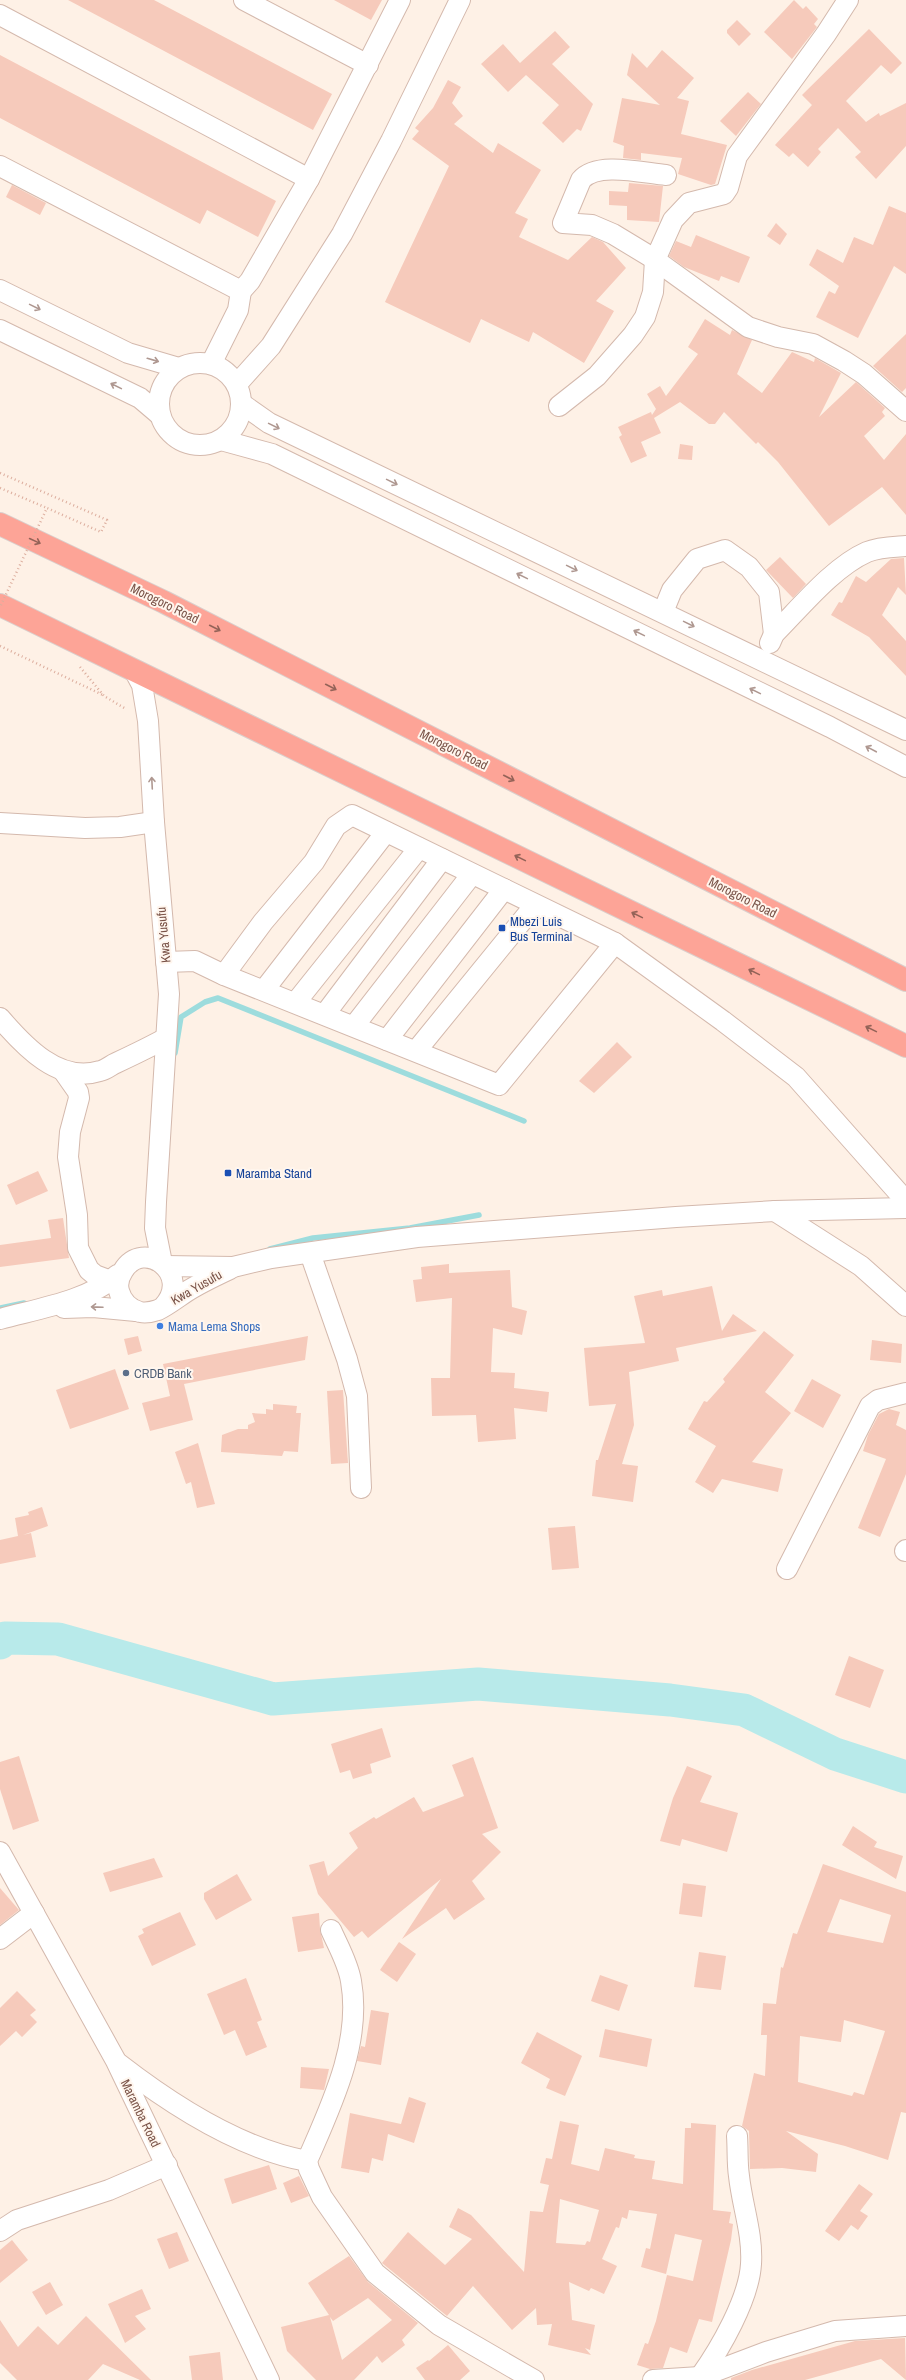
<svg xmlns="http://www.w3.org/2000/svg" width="906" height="2380" font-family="'Archivo Narrow',sans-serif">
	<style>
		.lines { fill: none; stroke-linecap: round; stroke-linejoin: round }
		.stream { stroke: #9ddcdd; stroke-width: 5.5 }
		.river { stroke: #b8eaea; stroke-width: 33 }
		.building { fill: #f6cabb; fill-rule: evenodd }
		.minor-casing { stroke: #d4b9ad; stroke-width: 22 }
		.highway-casing { stroke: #dacfcc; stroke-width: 24 }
		.path { stroke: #dcad9d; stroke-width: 2.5; stroke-dasharray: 1 3; stroke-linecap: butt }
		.minor { stroke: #fff; stroke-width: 20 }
		.highway { stroke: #fda497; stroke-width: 22 }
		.path-bridge { stroke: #dcad9d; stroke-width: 2.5; stroke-dasharray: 1 3; stroke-linecap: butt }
		.oneway { stroke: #af9891 }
		.oneway2 { stroke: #946358 }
		.transit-dot { fill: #1a4fb4; stroke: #fff6ee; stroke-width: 1.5 }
		.shop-dot { fill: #3f7fe0; stroke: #fff6ee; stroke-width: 1.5 }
		.service-dot { fill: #5c6f8a; stroke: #fff6ee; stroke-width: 1.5 }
		.labels { text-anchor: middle; stroke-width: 4; stroke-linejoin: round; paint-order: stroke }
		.street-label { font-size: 13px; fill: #7a5348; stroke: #fff6ee }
		.transit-label { font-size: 13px; fill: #164399; stroke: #fff6ee; text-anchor: start }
		.shop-label { font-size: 13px; fill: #366cbe; stroke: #fff6ee; text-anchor: start }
		.service-label { font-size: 13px; fill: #4e5e75; stroke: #fff6ee; text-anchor: start }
	</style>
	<rect width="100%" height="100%" fill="#fef1e6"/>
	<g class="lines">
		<g class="stream">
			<polyline points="175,1053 181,1017 205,1002 218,998 524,1121"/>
			<polyline points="270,1249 313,1238 410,1228 479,1215"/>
			<polyline points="0,1308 24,1303"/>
		</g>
		<polyline class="river" points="0,1643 5,1638 58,1639 273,1699 478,1684 670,1700 744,1710 835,1754 906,1777"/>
	</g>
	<g class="building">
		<polygon points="68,0 154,0 332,94 313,130"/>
		<polygon points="334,0 382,0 371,20"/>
		<polygon points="794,0 803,9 806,6 818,19 814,24 817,27 792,59 764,32"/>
		<polygon points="737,20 751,34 739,46 727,33 727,30"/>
		<polygon points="869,29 902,63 891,74 881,65 846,101 866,122 879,113 880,116 906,103 906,146 876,179 855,157 861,152 838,128 818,149 821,152 808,167 793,153 789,157 775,145 812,105 802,95"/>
		<polygon points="555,31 570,47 552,64 593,104 581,131 577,129 563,143 542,123 559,105 526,75 508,92 481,64 503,44 520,63"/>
		<polygon points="662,50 694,78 677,98 689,101 681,134 727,145 715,184 711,185 678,174 682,158 641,153 641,160 623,158 624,146 613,142 622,98 660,105 627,75 632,53 647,68"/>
		<polygon points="0,55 276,201 258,237 207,210 200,224 0,118"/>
		<polygon points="448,80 461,87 452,103 463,116 454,124 493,153 498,143 541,170 515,213 528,219 519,237 568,260 592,237 603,242 626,268 596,301 614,311 584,363 533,332 529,342 481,319 470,343 385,302 449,166 412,139 419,131 415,128 433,108"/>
		<polygon points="748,92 761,104 736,136 720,121"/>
		<polygon points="629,183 663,186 659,222 627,220 627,206 609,205 609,191 628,192"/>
		<polygon points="12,185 46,203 40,215 6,197"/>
		<polygon points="889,206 906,213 906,274 894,266 858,338 816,317 829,291 835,294 839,286 809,265 817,249 843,263 854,237 873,245"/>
		<polygon points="776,223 787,234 780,245 767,236"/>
		<polygon points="696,235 750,257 739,283 721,276 719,281 684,267 669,256 676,241 691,247"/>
		<polygon points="705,319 730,335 732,330 752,340 737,374 762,393 792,352 814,362 815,358 841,373 819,417 856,382 885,408 882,412 885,416 864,436 884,460 906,434 906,515 882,487 829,526 778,462 758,442 756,444 724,412 715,424 709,424 680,402 654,418 661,433 641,442 647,456 631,463 619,437 622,435 618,427 651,412 652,415 656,409 647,394 660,386 666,396 698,354 688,347"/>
		<polygon points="906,334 906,388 902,392 873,366"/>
		<polygon points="680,444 693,446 692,460 678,459"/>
		<polygon points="780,557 806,584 793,598 766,570"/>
		<polygon points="904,558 906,595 898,587 882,615 906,641 906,676 869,637 831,615 839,602 842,603 856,576 866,582 891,559"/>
		<polygon points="617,1042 632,1057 594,1093 579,1081"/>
		<polygon points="38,1171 48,1191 16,1205 7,1185"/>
		<polygon points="63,1218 69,1258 0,1267 0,1245 51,1238 48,1220"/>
		<polygon points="449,1264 449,1273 510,1270 512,1307 527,1311 522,1335 493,1328 491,1372 515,1373 514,1388 549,1392 547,1412 514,1408 516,1439 478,1442 476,1415 432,1416 431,1378 450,1378 452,1298 416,1302 413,1280 422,1279 421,1267"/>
		<polygon points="712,1286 722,1331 733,1314 757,1331 676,1348 679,1361 629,1372 634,1425 622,1464 638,1466 633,1502 592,1496 596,1460 598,1460 616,1404 589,1406 584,1348 645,1343 634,1296 662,1290 663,1296"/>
		<polygon points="764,1331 794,1355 765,1392 791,1413 752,1462 783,1469 778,1492 722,1479 713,1493 695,1482 716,1446 688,1429 704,1401 707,1402 725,1382 723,1379"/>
		<polygon points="138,1336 142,1351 128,1355 124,1339"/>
		<polygon points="308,1336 305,1360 184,1384 193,1420 150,1431 142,1403 170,1396 163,1364"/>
		<polygon points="872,1340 902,1344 901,1363 870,1360"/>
		<polygon points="115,1369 129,1409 70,1429 56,1390"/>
		<polygon points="812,1379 841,1395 823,1428 794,1411"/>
		<polygon points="343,1390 348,1463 331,1464 327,1391"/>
		<polygon points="273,1404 297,1406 296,1413 301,1413 298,1452 284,1451 282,1456 221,1452 222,1435 238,1429 248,1429 248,1425 255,1422 252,1413 266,1414 266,1409 273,1410"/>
		<polygon points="889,1409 900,1412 896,1425 906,1430 906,1474 880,1537 858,1528 886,1459 863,1451 868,1435 879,1414"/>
		<polygon points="198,1443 215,1504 197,1508 191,1482 186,1484 175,1452"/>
		<polygon points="42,1507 48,1526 23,1535 31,1533 36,1557 0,1564 0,1540 18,1536 15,1518 29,1515 28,1512"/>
		<polygon points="575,1526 579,1568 552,1570 548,1528"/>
		<polygon points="849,1656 884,1670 870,1708 835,1695"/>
		<polygon points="382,1728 391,1757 370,1764 372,1773 353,1779 350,1770 340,1773 331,1744"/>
		<polygon points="19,1756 39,1821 13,1830 0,1789 0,1762"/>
		<polygon points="473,1757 498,1828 482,1834 501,1852 472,1881 485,1899 454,1920 446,1908 402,1939 441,1879 368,1938 362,1931 354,1937 318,1894 309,1865 324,1861 328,1876 358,1848 349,1833 374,1817 376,1819 414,1797 423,1812 464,1796 452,1765"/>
		<polygon points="687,1766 712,1776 700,1802 738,1813 727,1852 682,1839 680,1846 660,1841 673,1798"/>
		<polygon points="853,1826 877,1842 874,1847 903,1856 896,1879 842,1845"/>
		<polygon points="154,1858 163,1877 110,1892 103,1873"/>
		<path d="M823,1864L906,1892V2113L901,2112L888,2160L845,2146L786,2131L818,2154L816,2172L782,2168L750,2169L749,2131L742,2126L754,2073L765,2076L767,2035H761L763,2003L776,2004L781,1967L783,1968L793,1933L797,1934ZM840,1899L891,1915L883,1943L827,1932ZM844,2020L885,2031L864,2095L854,2092L852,2096L798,2082L800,2036L841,2042Z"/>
		<polygon points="237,1874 252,1900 216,1920 204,1899 204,1893"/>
		<polygon points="683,1883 706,1886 702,1917 679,1914"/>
		<polygon points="0,1888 19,1910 0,1925"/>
		<polygon points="180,1912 196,1945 152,1966 138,1936 144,1933 142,1929"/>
		<polygon points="319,1913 320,1929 324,1948 298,1952 292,1917"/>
		<polygon points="399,1942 416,1954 397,1982 380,1970"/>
		<polygon points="699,1952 726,1956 721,1990 694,1987"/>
		<polygon points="600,1975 628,1985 619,2011 591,2001"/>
		<polygon points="246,1978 262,2020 257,2022 267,2047 246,2056 235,2030 224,2035 207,1994"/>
		<polygon points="17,1991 36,2010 30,2015 37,2022 22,2037 16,2031 0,2046 0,2008"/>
		<polygon points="371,2010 389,2013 381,2065 357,2061 361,2046 365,2047"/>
		<polygon points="605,2029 652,2039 647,2067 599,2057"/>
		<polygon points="537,2032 582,2056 565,2096 546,2088 550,2079 521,2063"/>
		<polygon points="301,2067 329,2069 324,2090 300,2088"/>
		<polygon points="409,2097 426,2103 414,2143 388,2134 383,2161 372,2158 369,2173 341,2168 350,2113 401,2124"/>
		<path d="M560,2121L579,2125L571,2164L599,2171L605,2148L635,2155L634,2158L655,2161L652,2179L683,2184L685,2128H691V2123L716,2125L713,2210L731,2212L729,2223L733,2224L731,2240L712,2322L699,2319L687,2353L670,2347L663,2368L650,2369L637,2365L645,2343L648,2344L656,2321L667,2275L693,2281L702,2240L675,2234L666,2274L641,2267L646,2248L650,2249L657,2214L629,2210L627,2219L622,2217L619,2228L616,2227L602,2259L617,2266L604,2294L591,2288L589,2291L569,2282L572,2320L595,2325L590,2350L585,2348L591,2355L548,2345L552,2324L537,2325L536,2308L512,2330L473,2286L447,2316L382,2263L408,2232L445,2265L472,2239L449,2227L458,2208L471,2215L524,2272L530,2211L543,2212L549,2185L540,2183L546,2158L552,2159ZM560,2199L599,2210L590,2242L587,2241L585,2245L556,2243Z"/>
		<polygon points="269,2165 277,2189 232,2204 224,2179"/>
		<polygon points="299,2176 309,2196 291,2203 283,2183"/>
		<polygon points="859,2184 873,2194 860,2211 868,2216 858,2230 851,2225 839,2241 825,2231"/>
		<polygon points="177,2232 189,2261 169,2269 157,2239"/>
		<polygon points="12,2240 28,2260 0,2283 0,2250"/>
		<path d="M349,2256L368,2282L418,2323L402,2340L405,2345L382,2363L377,2356L354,2380H316L287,2351L281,2327L329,2315L308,2283ZM368,2298L392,2320L342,2360L330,2317L333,2321Z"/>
		<polygon points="50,2282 63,2305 46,2315 32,2292"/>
		<polygon points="142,2289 151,2309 135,2316 146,2329 125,2343 108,2304"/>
		<polygon points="86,2316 151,2380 140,2380 103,2364 88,2380 17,2380 0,2363 0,2320 18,2347 38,2326 58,2345"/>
		<polygon points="905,2338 906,2380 881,2359 805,2380 731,2380 731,2378 752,2370 855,2341"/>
		<polygon points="448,2345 470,2371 460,2380 425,2380 416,2368 428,2360 429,2361"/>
		<polygon points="220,2352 223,2380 192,2380 189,2356"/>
	</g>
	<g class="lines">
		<g class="minor-casing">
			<g id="minor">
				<polyline points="244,0 368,65"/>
				<polyline points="0,15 309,179"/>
				<polyline points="0,166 241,291 250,281 309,179 400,0"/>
				<path d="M666,175C643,173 597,161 581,180L563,223L592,225L613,234L651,257L748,327L778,337L813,344L844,361L864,374L906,411"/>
				<polyline points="0,290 128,353 179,368"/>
				<polyline points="0,330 140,398 160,415"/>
				<circle cx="200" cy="404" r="41"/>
				<polyline points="211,364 238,310 241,291"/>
				<polyline points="237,384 271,346 342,234 391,141 460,0"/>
				<polyline points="242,404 269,423 906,730"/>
				<polyline points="559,406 597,376 633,335 645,317 653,292 655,260 673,220 689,203 724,194 728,188 737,156 826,34 848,0"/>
				<polyline points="221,440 272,454 830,727 906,767"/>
				<polyline points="663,612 672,590 697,559 725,550 749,567 769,592 774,634"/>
				<path d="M770,643L774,634C800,608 833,567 867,552C879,547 893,547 906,546"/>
				<polyline points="134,670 142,685 148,721 154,822 169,994 156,1202 155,1228 162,1263"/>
				<polyline points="0,823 85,828 120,827 154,822"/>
				<polyline points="166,962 195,961 224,975 499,1085 615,943"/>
				<polyline points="224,975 263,922 314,862 336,826 352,815 615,943 723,1021 796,1077 906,1201"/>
				<polyline points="264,990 386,832"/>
				<polyline points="296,1002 419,848"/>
				<polyline points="325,1014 442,859"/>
				<path d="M0,1018C24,1046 59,1084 100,1071C106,1070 111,1065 116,1063C133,1055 150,1047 166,1038"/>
				<polyline points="354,1026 472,874"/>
				<polyline points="387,1040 504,889"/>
				<polyline points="416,1051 535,905"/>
				<polyline points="64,1072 78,1092 79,1098 70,1132 68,1157 77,1215 78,1248 89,1270 95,1275 111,1281"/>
				<polyline points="775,1211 861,1266 906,1306"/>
				<polyline points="310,1253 347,1359 357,1396 361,1488"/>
				<polyline points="165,1266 233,1267 271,1258 417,1237 676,1217 775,1211 906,1208"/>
				<path d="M163,1307C194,1274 143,1237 123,1271C119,1277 117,1284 119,1291C122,1302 129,1309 140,1312C146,1313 152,1312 158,1310C168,1305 177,1298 186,1292C200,1283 215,1276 230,1269"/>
				<polyline points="64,1308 93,1307 136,1311"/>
				<path d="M0,1319C36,1309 89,1301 117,1275"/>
				<polyline points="905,1551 906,1550"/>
				<polyline points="787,1569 870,1406 878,1400 906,1393"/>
				<polyline points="0,1852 116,2061 269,2380"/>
				<path d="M331,1930C338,1946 348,1963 351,1981C362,2043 331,2106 307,2161L309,2169L322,2197L375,2273L439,2325L534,2380"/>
				<polyline points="0,1939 34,1913"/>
				<path d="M119,2064C172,2105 240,2149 307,2161"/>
				<polyline points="0,2231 17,2220 109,2190 167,2165"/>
				<path d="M700,2377C720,2349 749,2299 751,2264C753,2234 742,2205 739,2176C737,2163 738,2150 737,2136"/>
				<polyline points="653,2380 700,2377 766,2352 835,2331 906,2326"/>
			</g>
		</g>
		<g class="highway-casing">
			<g id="highway">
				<polyline points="0,524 164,602 906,980"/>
				<polyline points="0,605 906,1046"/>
			</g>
		</g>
		<g class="path">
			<polyline points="0,488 47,508"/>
			<polyline points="0,646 103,695"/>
			<polyline points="80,667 104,696 126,709"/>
		</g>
		<use href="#minor" class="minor"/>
		<use href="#highway" class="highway"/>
		<polyline class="path-bridge" points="0,473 107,520 101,532 47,508 0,607"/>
	</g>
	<defs><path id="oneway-shaft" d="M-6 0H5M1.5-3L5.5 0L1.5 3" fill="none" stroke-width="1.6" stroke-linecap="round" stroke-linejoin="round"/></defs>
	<g class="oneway">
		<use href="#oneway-shaft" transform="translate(35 307) rotate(26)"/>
		<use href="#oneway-shaft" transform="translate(153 360) rotate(16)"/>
		<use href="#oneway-shaft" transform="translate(116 386) rotate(-154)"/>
		<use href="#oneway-shaft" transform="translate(274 426) rotate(26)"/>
		<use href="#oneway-shaft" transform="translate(392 482) rotate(26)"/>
		<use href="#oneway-shaft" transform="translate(572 568) rotate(26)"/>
		<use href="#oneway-shaft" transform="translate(522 576) rotate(-154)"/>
		<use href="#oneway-shaft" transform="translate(689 624) rotate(26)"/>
		<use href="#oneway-shaft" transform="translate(639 633) rotate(-154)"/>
		<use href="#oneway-shaft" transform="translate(755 691) rotate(-154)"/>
		<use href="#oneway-shaft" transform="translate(871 749) rotate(-152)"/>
		<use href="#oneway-shaft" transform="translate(152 783) rotate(-93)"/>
		<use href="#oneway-shaft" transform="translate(97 1307) rotate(-178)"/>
	</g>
	<g class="oneway2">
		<use href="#oneway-shaft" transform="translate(35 541) rotate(25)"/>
		<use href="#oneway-shaft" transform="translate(215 628) rotate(27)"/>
		<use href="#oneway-shaft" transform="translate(331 687) rotate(27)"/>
		<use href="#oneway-shaft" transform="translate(509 778) rotate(27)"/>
		<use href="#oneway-shaft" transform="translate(520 858) rotate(-154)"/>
		<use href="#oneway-shaft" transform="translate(637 915) rotate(-154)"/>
		<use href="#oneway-shaft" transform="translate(754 972) rotate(-154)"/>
		<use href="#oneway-shaft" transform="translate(871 1029) rotate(-154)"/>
	</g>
	<g class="transit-dot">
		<rect x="498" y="924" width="8" height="8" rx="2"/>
		<rect x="224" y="1169" width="8" height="8" rx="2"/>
	</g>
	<circle class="shop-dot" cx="160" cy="1326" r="4"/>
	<circle class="service-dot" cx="126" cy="1373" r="4"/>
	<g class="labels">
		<g class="street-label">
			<text transform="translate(165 603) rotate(26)" y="5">Morogoro Road</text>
			<text transform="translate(454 749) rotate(27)" y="5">Morogoro Road</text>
			<text transform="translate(743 897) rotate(27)" y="5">Morogoro Road</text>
			<text transform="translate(163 935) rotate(-95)" y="5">Kwa Yusufu</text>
			<text transform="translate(196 1287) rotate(-30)" y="5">Kwa Yusufu</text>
			<text transform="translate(141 2113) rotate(64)" y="5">Maramba Road</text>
		</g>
		<g class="transit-label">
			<text x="510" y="926">Mbezi Luis<tspan x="510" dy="15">Bus Terminal</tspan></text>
			<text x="236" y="1178">Maramba Stand</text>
		</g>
		<g class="shop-label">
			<text x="168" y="1331">Mama Lema Shops</text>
		</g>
		<g class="service-label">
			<text x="134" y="1378">CRDB Bank</text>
		</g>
	</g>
</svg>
